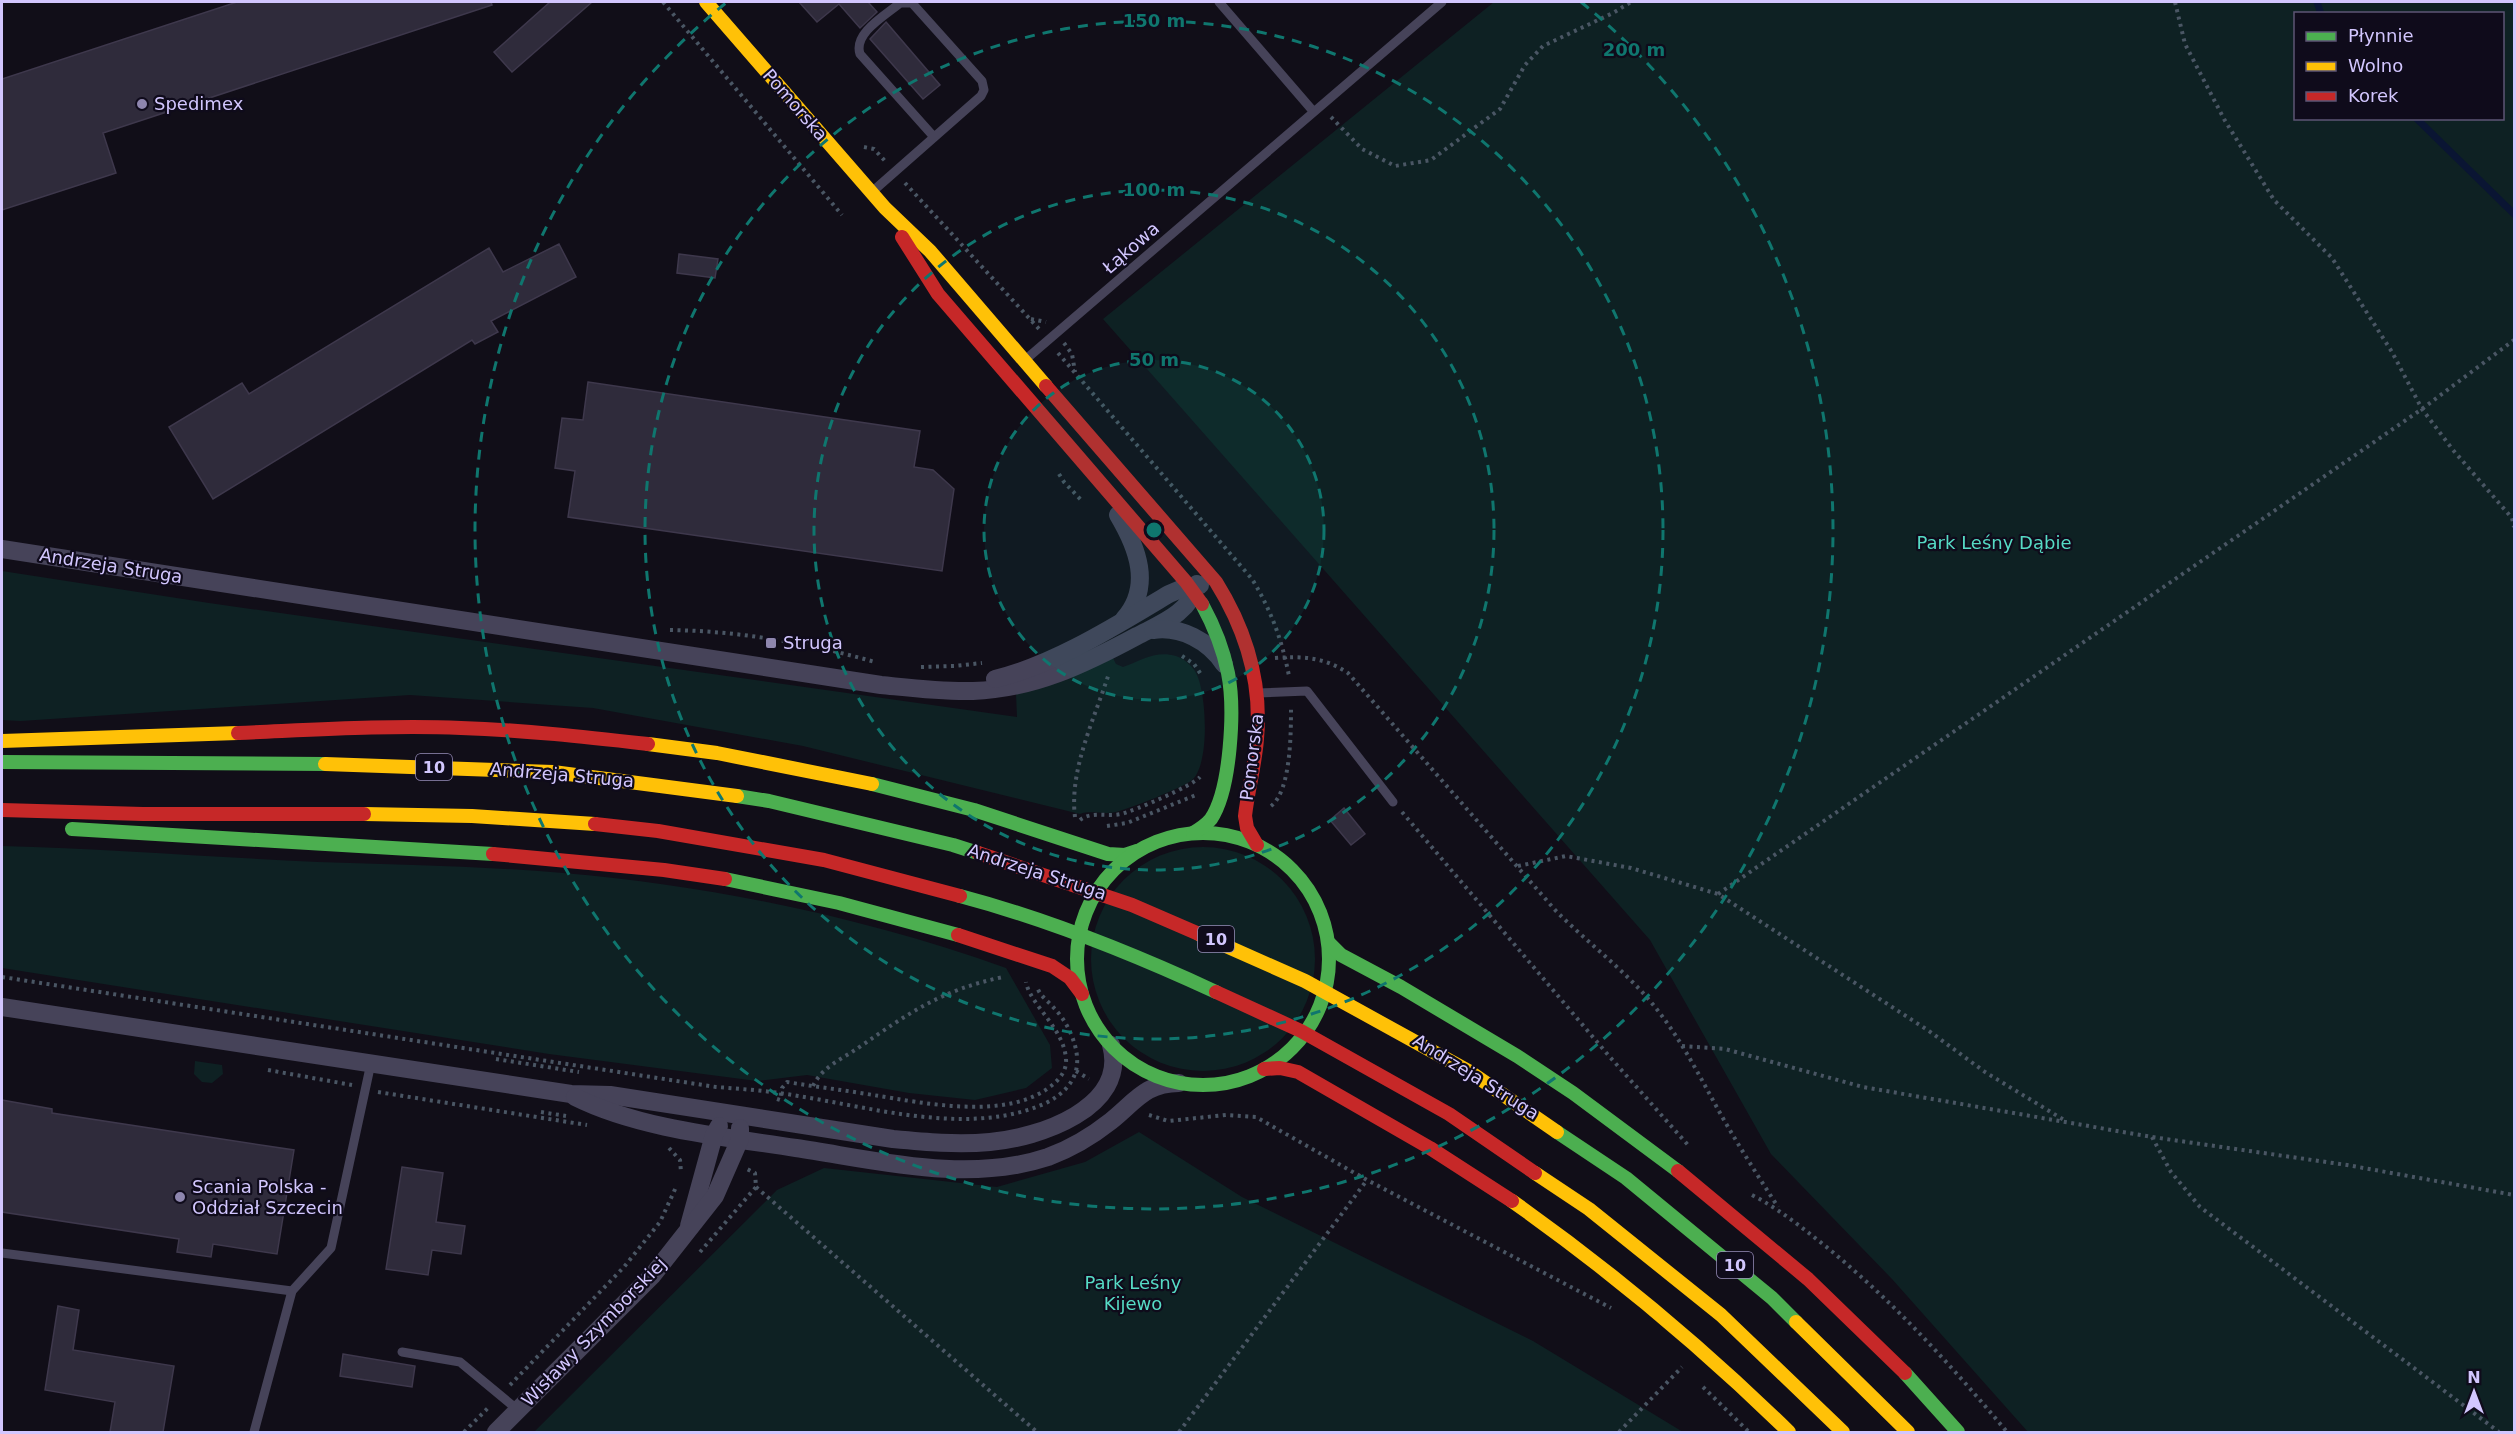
<svg xmlns="http://www.w3.org/2000/svg" width="2516" height="1434" font-family="'DejaVu Sans',sans-serif">
	<style>
		.green { fill: #0e2123; fill-rule: evenodd }
		.lines { fill: none; stroke-linecap: round; stroke-linejoin: round }
		.stream { stroke: #0a1533; stroke-width: 7 }
		.building { fill: #2f2b3b; stroke: #3e384c; stroke-width: 1.5 }
		.path { stroke: #4a5664; stroke-width: 4; stroke-dasharray: 3 4.5; stroke-linecap: butt }
		.lane { stroke: #464359; stroke-width: 9 }
		.street { stroke: #464359; stroke-width: 18 }
		.fast { stroke: #4caf50; stroke-width: 14 }
		.slow { stroke: #ffc107; stroke-width: 14 }
		.jam { stroke: #c62828; stroke-width: 14 }
		.ring { fill: none; stroke: #0f766e; stroke-width: 3; stroke-dasharray: 10 8 }
		.poi-dot { fill: #8e86ae; stroke: #0f0b1b; stroke-width: 2 }
		.labels { text-anchor: middle; stroke-width: 4.5; stroke-linejoin: round; paint-order: stroke }
		.shield { fill: #0f0b1b; stroke: #988eba; stroke-width: 1.5 }
		.shield-label { font-size: 16px; font-weight: bold; fill: #d2c6fe }
		.poi-label { font-size: 18px; fill: #d2c6fe; stroke: #0f0b1b; text-anchor: start }
		.street-label { font-size: 18px; fill: #d2c6fe; stroke: #0f0b1b }
		.park-label { font-size: 18px; fill: #56dbc5; stroke: #0f0b1b }
		.centre { fill: #0f766e; stroke: #0f0b1b; stroke-width: 3 }
		.ring-label { font-size: 18px; text-anchor: middle; font-weight: bold; fill: #0f766e; stroke: #0f0b1b; stroke-width: 4.5; stroke-linejoin: round; paint-order: stroke }
	</style>
	<rect width="100%" height="100%" fill="#110e18"/>
	<g class="green">
		<path d="M1494,2H2514V1432H2028L1892,1279L1771,1154L1650,940L1103,319ZM2296,14H2502V118H2296Z"/>
		<path d="M2,571L209,603L1017,717L1016,694L1113,658L1116,664L1123,667C1141,661 1155,650 1176,656C1184,659 1192,665 1196,673C1207,693 1210,765 1192,780C1182,788 1129,809 1116,812C1104,815 1091,810 1080,814L803,746L593,708L410,695L21,721L2,720Z"/>
		<path d="M2,846C107,849 212,857 318,862C399,865 482,866 563,873C714,886 863,917 1006,968L1050,1045L1052,1068L1026,1088L975,1100L909,1093L807,1075L757,1081L549,1054L2,968Z"/>
		<circle cx="1203" cy="959" r="112"/>
		<polygon points="195,1061 222,1065 223,1074 212,1083 202,1082 194,1074"/>
		<polygon points="1139,1132 1242,1197 1533,1341 1683,1432 534,1432 777,1190 824,1168 997,1187 1085,1162"/>
	</g>
	<g class="lines">
		<g class="stream">
			<polyline points="2317,2 2321,14"/>
			<polyline points="2416,118 2514,214"/>
		</g>
	</g>
	<g class="building">
		<polygon points="237,2 491,2 492,5 103,133 116,173 2,210 2,79"/>
		<polygon points="550,2 592,2 512,72 494,52"/>
		<polygon points="799,2 868,2 877,12 860,28 839,4 817,22"/>
		<polygon points="886,22 940,85 923,99 870,39"/>
		<polygon points="559,244 576,277 491,321 498,332 475,344 472,340 213,499 169,427 242,383 249,394 489,248 503,272"/>
		<polygon points="679,254 718,259 715,278 677,273"/>
		<polygon points="588,382 920,431 914,467 933,470 954,489 942,571 568,517 575,471 555,468 562,418 583,420"/>
		<polygon points="1344,808 1365,834 1351,845 1330,820"/>
		<polygon points="2,1100 52,1109 52,1113 294,1150 277,1254 213,1244 211,1257 177,1252 179,1239 2,1212"/>
		<polygon points="402,1167 443,1173 436,1222 465,1226 461,1254 432,1250 428,1275 386,1269"/>
		<polygon points="58,1306 79,1310 73,1350 174,1366 163,1432 110,1432 115,1402 45,1390"/>
		<polygon points="343,1354 415,1366 412,1387 340,1376"/>
	</g>
	<g class="lines">
		<g class="path">
			<polyline points="663,2 842,215"/>
			<polyline points="2175,2 2185,44 2224,119 2274,200 2332,258 2392,352 2422,409 2453,450 2512,518 2514,527"/>
			<polyline points="1331,117 1362,149 1395,166 1431,160 1500,109 1525,65 1543,46 1613,13 1631,2"/>
			<polyline points="864,147 874,149 886,162"/>
			<polyline points="905,183 1040,330"/>
			<polyline points="1031,319 1046,322"/>
			<polyline points="1064,343 1072,354 1075,372"/>
			<path d="M1058,353L1252,579C1271,610 1282,640 1289,676"/>
			<polyline points="1059,474 1064,482 1083,502"/>
			<path d="M670,630C739,631 808,643 875,662"/>
			<polyline points="1182,656 1194,664 1202,676"/>
			<path d="M1275,658C1302,656 1324,657 1348,673L1556,911C1588,943 1626,971 1655,1007C1681,1039 1700,1077 1720,1113C1738,1145 1758,1176 1778,1207"/>
			<polyline points="921,667 954,666 982,663"/>
			<path d="M1271,806C1291,791 1291,732 1291,708"/>
			<polyline points="1402,812 1609,1056 1688,1145"/>
			<path d="M1075,817C1069,769 1095,718 1109,673"/>
			<path d="M1080,820C1091,811 1107,817 1121,814C1134,811 1192,786 1200,777"/>
			<polyline points="1107,826 1127,823 1196,795"/>
			<polyline points="1518,866 1566,856 1631,868 1718,894 1929,1031 1985,1072 2064,1120"/>
			<polyline points="1718,894 2422,409 2514,340"/>
			<path d="M2,977L716,1087C743,1089 771,1091 798,1096C875,1108 971,1137 1046,1103C1064,1094 1079,1079 1077,1057C1076,1041 1066,1020 1054,1008C1048,1001 1040,996 1037,987"/>
			<polyline points="1682,1046 1725,1049 1863,1087 2152,1137 2347,1165 2514,1195"/>
			<polyline points="496,1059 579,1072"/>
			<polyline points="268,1070 352,1085"/>
			<polyline points="1076,1071 1089,1079"/>
			<path d="M813,1086C822,1067 842,1059 858,1048C909,1013 941,990 1003,977"/>
			<polyline points="378,1092 587,1125"/>
			<path d="M777,1099L780,1100L782,1088L787,1082C816,1087 844,1090 873,1095C924,1103 1007,1121 1051,1086C1060,1079 1067,1070 1066,1059C1064,1028 1030,1005 1026,982"/>
			<polyline points="541,1112 566,1116"/>
			<polyline points="1149,1115 1168,1121 1226,1115 1256,1117 1367,1180 1611,1308"/>
			<polyline points="2152,1137 2171,1172 2200,1207 2499,1432"/>
			<polyline points="669,1148 680,1160 681,1172"/>
			<polyline points="756,1187 1037,1432"/>
			<path d="M1752,1195C1779,1209 1800,1226 1824,1245C1892,1300 1951,1365 2007,1432"/>
			<polyline points="700,1252 756,1187 755,1173 747,1169"/>
			<polyline points="510,1385 624,1267 660,1222 677,1185"/>
			<polyline points="1703,1387 1749,1432"/>
			<polyline points="464,1432 490,1406"/>
			<polyline points="1179,1432 1367,1180"/>
			<polyline points="1619,1432 1682,1367"/>
		</g>
		<g class="lane">
			<polyline points="1219,2 1313,111"/>
			<path d="M873,191L981,96L984,90L982,81L912,3H900C886,15 853,33 860,54L934,137"/>
			<polyline points="1025,360 1442,2"/>
			<polyline points="1258,693 1307,691 1393,802"/>
			<polyline points="2,1253 292,1291"/>
			<polyline points="402,1352 460,1362 518,1410"/>
			<polyline points="254,1432 292,1291 331,1248 371,1063"/>
		</g>
		<g class="street">
			<path d="M1118,515C1137,547 1153,586 1124,619"/>
			<path d="M2,549L881,685C911,688 942,692 973,691C1033,689 1085,664 1137,636C1162,623 1190,613 1197,584"/>
			<path d="M1153,630C1181,626 1209,641 1224,664"/>
			<path d="M995,679C1054,665 1117,625 1169,594L1183,588L1200,585"/>
			<path d="M2,1007L571,1094L610,1095L893,1139C925,1142 957,1145 990,1142C1038,1138 1129,1108 1111,1045"/>
			<path d="M575,1097C639,1129 725,1137 796,1148C877,1160 967,1184 1048,1157C1070,1149 1092,1136 1111,1121C1135,1102 1145,1083 1179,1083"/>
			<polyline points="689,1226 714,1135 719,1126"/>
			<polyline points="496,1432 652,1276 715,1196 740,1139 740,1128"/>
		</g>
		<g class="fast">
			<polyline points="2,762 325,764"/>
			<polyline points="872,784 974,810 1108,854 1125,855 1137,851"/>
			<polyline points="737,796 769,801 953,845 978,853"/>
			<polyline points="72,829 493,854"/>
			<circle cx="1203" cy="959" r="126"/>
			<path d="M1193,833C1200,829 1206,825 1211,819C1231,789 1235,708 1228,673C1223,648 1214,626 1202,604"/>
			<polyline points="725,879 839,903 958,935"/>
			<path d="M960,896C1047,919 1134,954 1216,992"/>
			<polyline points="1329,943 1341,955 1401,987 1517,1056 1573,1093 1678,1171"/>
			<polyline points="1557,1132 1626,1178 1772,1298 1796,1322"/>
			<polyline points="1905,1373 1958,1432"/>
		</g>
		<g class="slow">
			<polyline points="706,2 885,208 930,251 1046,386"/>
			<polyline points="2,741 238,733"/>
			<polyline points="648,744 717,753 872,784"/>
			<polyline points="325,764 553,772 737,796"/>
			<polyline points="364,814 472,816 595,824"/>
			<polyline points="1199,934 1305,981 1470,1072 1557,1132"/>
			<polyline points="1535,1173 1589,1209 1721,1315 1843,1432"/>
			<path d="M1512,1201C1611,1271 1702,1347 1789,1432"/>
			<polyline points="1796,1322 1908,1432"/>
		</g>
		<g class="jam">
			<polyline points="902,237 938,294 1186,582 1202,604"/>
			<path d="M1046,386L1216,582C1246,630 1262,682 1257,739C1255,765 1248,790 1245,816L1247,828L1257,845"/>
			<path d="M238,733C312,730 387,725 461,728C524,730 586,737 648,744"/>
			<polyline points="2,810 143,814 364,814"/>
			<polyline points="595,824 658,831 824,860 960,896"/>
			<polyline points="978,853 1132,905 1199,934"/>
			<polyline points="493,854 664,870 725,879"/>
			<polyline points="958,935 1052,966 1070,978 1082,994"/>
			<polyline points="1216,992 1301,1031 1449,1114 1535,1173"/>
			<polyline points="1264,1069 1280,1068 1298,1072 1430,1148 1512,1201"/>
			<polyline points="1678,1171 1808,1279 1905,1373"/>
		</g>
	</g>
	<circle cx="1154" cy="530" r="170" fill="#0f766e" fill-opacity=".12"/>
	<g class="ring">
		<circle cx="1154" cy="530" r="170"/>
		<circle cx="1154" cy="530" r="340"/>
		<circle cx="1154" cy="530" r="509"/>
		<path d="M1581 2A679 679 0 1 1 727 2"/>
	</g>
	<g class="poi-dot">
		<circle cx="142" cy="104" r="6"/>
		<rect x="765" y="637" width="12" height="12" rx="3"/>
		<circle cx="180" cy="1197" r="6"/>
	</g>
	<g class="labels">
		<g class="shield">
			<rect x="416" y="754" width="36" height="26" rx="4.5"/>
			<rect x="1198" y="926" width="36" height="26" rx="4.5"/>
			<rect x="1717" y="1252" width="36" height="26" rx="4.5"/>
		</g>
		<g class="shield-label">
			<text x="434" y="773">10</text>
			<text x="1216" y="945">10</text>
			<text x="1735" y="1271">10</text>
		</g>
		<g class="poi-label">
			<text x="154" y="110">Spedimex</text>
			<text x="783" y="649">Struga</text>
			<text x="192" y="1193">Scania Polska -<tspan x="192" dy="21">Oddział Szczecin</tspan></text>
		</g>
		<g class="street-label">
			<text transform="translate(795 105) rotate(49)" y="6">Pomorska</text>
			<text transform="translate(1131 248) rotate(-41)" y="6">Łąkowa</text>
			<text transform="translate(111 566) rotate(9)" y="6">Andrzeja Struga</text>
			<text transform="translate(1252 757) rotate(-83)" y="6">Pomorska</text>
			<text transform="translate(562 775) rotate(5)" y="6">Andrzeja Struga</text>
			<text transform="translate(1037 872) rotate(18)" y="6">Andrzeja Struga</text>
			<text transform="translate(1476 1077) rotate(32)" y="6">Andrzeja Struga</text>
			<text transform="translate(594 1332) rotate(-46)" y="6">Wisławy Szymborskiej</text>
		</g>
		<g class="park-label">
			<text x="1994" y="549">Park Leśny Dąbie</text>
			<text x="1133" y="1289">Park Leśny<tspan x="1133" dy="21">Kijewo</tspan></text>
		</g>
	</g>
	<circle cx="1154" cy="530" r="9" class="centre"/>
	<g class="ring-label">
		<text x="1154" y="27">150 m</text>
		<text x="1634" y="56">200 m</text>
		<text x="1154" y="196">100 m</text>
		<text x="1154" y="366">50 m</text>
	</g>
	<rect width="2516" height="1434" fill="none" stroke="#d2c6fe" stroke-width="6"/>
	<rect x="2294" y="12" width="210" height="108" fill="#0f0b1b" stroke="#5d5676" stroke-width="1.5"/>
	<rect x="2306" y="32" width="30" height="9" fill="#4caf50" stroke="#5d5676" stroke-width="1.5"/>
	<text x="2348" y="42" font-size="18" fill="#d2c6fe">Płynnie</text>
	<rect x="2306" y="62" width="30" height="9" fill="#ffc107" stroke="#5d5676" stroke-width="1.5"/>
	<text x="2348" y="72" font-size="18" fill="#d2c6fe">Wolno</text>
	<rect x="2306" y="92" width="30" height="9" fill="#c62828" stroke="#5d5676" stroke-width="1.5"/>
	<text x="2348" y="102" font-size="18" fill="#d2c6fe">Korek</text>
	<g transform="translate(2474 1392)" stroke="#0f0b1b" stroke-width="4.5" paint-order="stroke">
	<path d="M0-4.5L10 22L0 15L-10 22Z" fill="#d2c6fe"/>
	<text y="-9" font-size="16" font-weight="bold" text-anchor="middle" fill="#d2c6fe">N</text>
	</g>
</svg>
